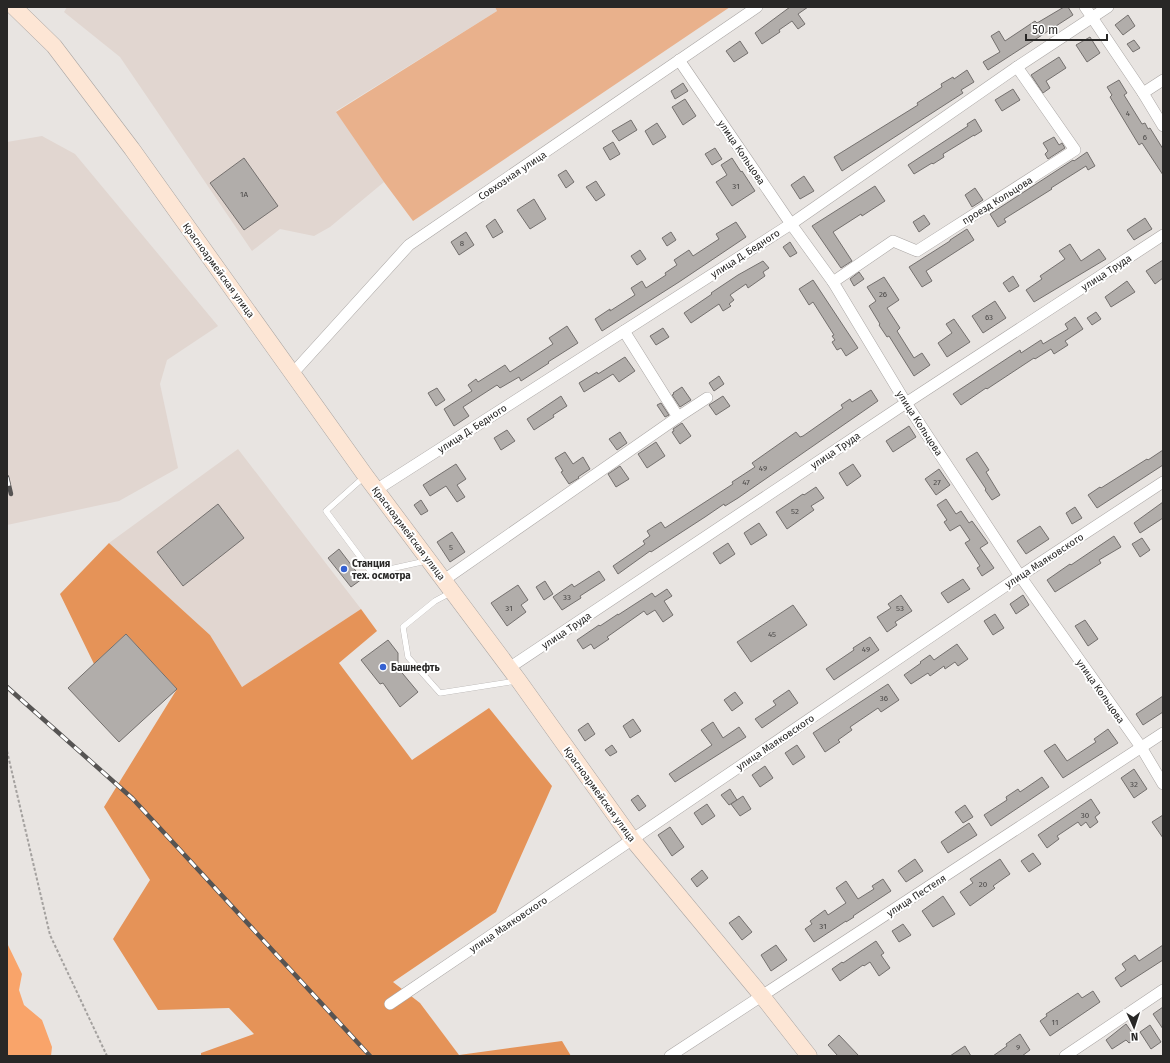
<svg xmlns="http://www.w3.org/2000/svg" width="1170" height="1063" font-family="'Fira Sans',sans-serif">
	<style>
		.built { fill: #e1d6d0 }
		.green { fill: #e9b18c }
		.forest { fill: #e59358 }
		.water { fill: #f9a46a }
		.building { fill: #b1adaa; stroke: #74706e }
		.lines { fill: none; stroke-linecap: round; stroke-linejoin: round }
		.service-casing { stroke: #aaa6a4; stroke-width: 6 }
		.minor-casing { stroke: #aaa6a4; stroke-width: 12 }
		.secondary-casing { stroke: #aaa6a4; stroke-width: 17 }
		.path { stroke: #a4a19f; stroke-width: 2; stroke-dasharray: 3 2; stroke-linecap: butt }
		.service { stroke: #fff; stroke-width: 5.5 }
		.minor { stroke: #fff; stroke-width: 11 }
		.secondary { stroke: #fde6d5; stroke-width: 16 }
		.rail-casing { stroke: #565453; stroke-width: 4.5 }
		.rail { stroke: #fff; stroke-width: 3; stroke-dasharray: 9; stroke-linecap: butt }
		.poi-dot { fill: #3561d1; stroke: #fff; stroke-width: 1.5 }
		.labels { text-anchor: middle; stroke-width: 4; stroke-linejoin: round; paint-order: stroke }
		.number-label { font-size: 8px; fill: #4a4847 }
		.street-label { font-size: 10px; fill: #282726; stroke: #fff }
		.poi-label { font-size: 10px; font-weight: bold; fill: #282726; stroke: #fff; text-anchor: start }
	</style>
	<rect width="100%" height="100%" fill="#e8e4e1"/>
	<g class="built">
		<polygon points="67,7 495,7 497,11 336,111 384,182 330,227 314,236 280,229 252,251 120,57 64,12"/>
		<polygon points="42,136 75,154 218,326 167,360 160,384 178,468 119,501 7,525 7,142"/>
		<polygon points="238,449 361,609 242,687 210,635 109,543"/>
	</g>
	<polygon class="green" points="495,7 730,7 413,221 384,182 336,112 497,11"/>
	<polygon class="forest" points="109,543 210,635 242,687 361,609 377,631 339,663 412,760 489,708 552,786 496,912 393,982 420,1003 459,1055 562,1041 571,1056 201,1056 201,1053 254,1034 229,1008 158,1010 113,939 150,880 104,807 177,689 126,634 94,664 60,594"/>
	<polygon class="water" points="7,943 22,974 19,990 24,1005 42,1020 52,1047 51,1056 7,1056"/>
	<g class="building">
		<polygon points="790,7 808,7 798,14 805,24 798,29 792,21 779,30 780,32 762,44 755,33"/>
		<polygon points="1064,7 1068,7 1073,15 988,70 983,62 1000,52 991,36 999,31 1005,41 1035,21 1037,23"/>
		<polygon points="1128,15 1135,26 1123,35 1115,25"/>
		<polygon points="1090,37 1100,53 1087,62 1076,45"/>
		<polygon points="1134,40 1140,48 1133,52 1127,44"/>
		<polygon points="740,41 748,53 734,62 726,51"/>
		<polygon points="1059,57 1066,68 1046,81 1050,88 1043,93 1031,75"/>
		<polygon points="967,70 974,82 961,90 963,93 842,171 834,157 918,105 917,103 942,87 941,84 953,77 954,79"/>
		<polygon points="1119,80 1127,93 1124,95 1142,124 1145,123 1148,129 1150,128 1163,149 1163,175 1142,143 1139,145 1110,97 1112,95 1107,87"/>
		<polygon points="683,83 688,91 675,99 671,91"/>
		<polygon points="1013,89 1020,100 1002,111 995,100"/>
		<polygon points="685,99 696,116 683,125 672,107"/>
		<polygon points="975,119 982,131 974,136 974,135 943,154 944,157 933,164 932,163 914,174 908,165 968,126 967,124"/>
		<polygon points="631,120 637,130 619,141 612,131"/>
		<polygon points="657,123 666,137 653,145 645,131"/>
		<polygon points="1054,137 1059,145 1062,143 1065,148 1048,159 1045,154 1048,151 1043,143"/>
		<polygon points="613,142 620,154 610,160 603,148"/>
		<polygon points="715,148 722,159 712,165 705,154"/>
		<polygon points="1087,152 1095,166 1088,170 1086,166 1051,188 1052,189 1004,219 1006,222 998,227 990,214 1073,160 1074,161"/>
		<polygon points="244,158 278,206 244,230 210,183"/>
		<polygon points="732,158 741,172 742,171 755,191 732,206 716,182 727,175 721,165"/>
		<polygon points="566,170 574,182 566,188 558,175"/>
		<polygon points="804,176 814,191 800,199 791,185"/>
		<polygon points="596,181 605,195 596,201 586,187"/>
		<polygon points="875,186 885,201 862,216 861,214 833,232 852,261 841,268 812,226"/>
		<polygon points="975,188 983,200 972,207 965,195"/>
		<polygon points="534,199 546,219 530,229 517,210"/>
		<polygon points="924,215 930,224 919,232 913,222"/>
		<polygon points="1145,218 1152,229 1134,240 1127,230"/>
		<polygon points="495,219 503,232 493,238 486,226"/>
		<polygon points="736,222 746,237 679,282 602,331 595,319 610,309 610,311 635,295 631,288 642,281 646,288 666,275 665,273 677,265 674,260 689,250 693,256 719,239 716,234"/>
		<polygon points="967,229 974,240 926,271 932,281 922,287 909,267 950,241 950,240"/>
		<polygon points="466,232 474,245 459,255 451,242"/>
		<polygon points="671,232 676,240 667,246 662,238"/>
		<polygon points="790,242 797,253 790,257 783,247"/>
		<polygon points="1070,244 1081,261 1099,249 1106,259 1034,302 1026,290 1042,279 1040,276 1065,259 1059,251"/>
		<polygon points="640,250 646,259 637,265 631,256"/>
		<polygon points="1163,260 1163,278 1155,284 1146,271"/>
		<polygon points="763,261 769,268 763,272 765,276 748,288 746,284 730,295 734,300 729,304 731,306 723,311 719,304 691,323 684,313 712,294 711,293 738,275"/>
		<polygon points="859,272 864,279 854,286 850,279"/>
		<polygon points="1013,276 1019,286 1009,292 1003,283"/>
		<polygon points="884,277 899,300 887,308 900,328 897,331 914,358 922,353 930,365 914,376 889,336 887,337 879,325 880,324 869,306 876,301 867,287"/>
		<polygon points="813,280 858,348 846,356 841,348 837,350 832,342 835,340 832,336 834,335 813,302 809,305 799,289"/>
		<polygon points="1127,281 1135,292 1111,307 1105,297"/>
		<polygon points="995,301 1006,318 983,333 972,316"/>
		<polygon points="1096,312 1101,319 1092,325 1087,318"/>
		<polygon points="1075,317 1083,329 1065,341 1068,345 1054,354 1051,349 1035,359 1034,358 987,389 986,388 961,405 953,394 1020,350 1021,353 1041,340 1043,344 1068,329 1065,324"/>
		<polygon points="954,319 970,342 947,357 938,343 952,333 946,324"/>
		<polygon points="567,326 578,343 548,362 549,363 521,381 519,377 500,388 497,385 463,407 469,416 454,426 444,409 472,391 468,385 476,379 478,382 505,365 510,372 553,344 549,338"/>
		<polygon points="663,328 669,337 656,345 650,336"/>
		<polygon points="625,357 635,371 619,382 613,374 584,392 579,383 597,372 598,374"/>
		<polygon points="719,376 724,384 714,391 709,383"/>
		<polygon points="682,387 691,400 680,407 672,395 674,394 673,393"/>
		<polygon points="437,388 445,400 436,406 428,393"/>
		<polygon points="871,390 878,401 738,498 725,506 724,504 705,517 651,552 650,551 618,574 613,566 645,544 643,541 650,536 647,531 661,522 665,528 733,484 732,482 755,467 752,463 796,432 800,437 803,436 843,408 841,405 850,399 852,402"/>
		<polygon points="561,396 567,406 553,415 554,417 534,430 527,419"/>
		<polygon points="723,396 730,406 716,415 709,405"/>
		<polygon points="661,403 669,415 665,417 657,405"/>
		<polygon points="682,423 691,436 680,444 672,432 674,431 673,429"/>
		<polygon points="909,426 916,437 893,452 886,441"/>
		<polygon points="507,430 515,441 501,450 494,438"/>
		<polygon points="620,432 627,443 617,450 609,439"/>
		<polygon points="656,442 665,456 647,468 638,454"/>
		<polygon points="1163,450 1163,465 1097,508 1088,495 1100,487 1101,488 1147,459 1148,460"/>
		<polygon points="565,452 573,464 583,457 590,469 578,477 579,478 569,484 561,472 563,471 555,458"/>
		<polygon points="977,452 989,470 986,472 1000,495 992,500 985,490 986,489 966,459"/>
		<polygon points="456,464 466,479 457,485 465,497 457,502 446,486 430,496 423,485"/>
		<polygon points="853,464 861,476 847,486 839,473"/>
		<polygon points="620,466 629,479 616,487 608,474"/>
		<polygon points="939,469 950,485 936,495 925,479"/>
		<polygon points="816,487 824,498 811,506 814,510 787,529 776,512 803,494 804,495"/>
		<polygon points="946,499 956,514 961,511 969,523 972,521 988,543 980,548 994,568 982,576 977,568 980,566 965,543 970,540 960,525 950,531 944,522 947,520 937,505"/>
		<polygon points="421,500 428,511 421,515 414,505"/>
		<polygon points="1163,502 1163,518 1140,533 1134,523"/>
		<polygon points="218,504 244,538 183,586 157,552"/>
		<polygon points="1075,507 1082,518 1072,524 1066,513"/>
		<polygon points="759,523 767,535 751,545 744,533"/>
		<polygon points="1040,526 1049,539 1026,554 1017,541"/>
		<polygon points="452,532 465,552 450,562 437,542"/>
		<polygon points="1114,536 1121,547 1099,560 1101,563 1055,592 1047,580 1070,564 1071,565"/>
		<polygon points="1142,538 1150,550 1140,557 1132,544"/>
		<polygon points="728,543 735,554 720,564 713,553"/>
		<polygon points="339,549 362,579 351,587 328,558"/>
		<polygon points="599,571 605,580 580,596 581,598 562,610 553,597 572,584 574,587"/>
		<polygon points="963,579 970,589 948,603 941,593"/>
		<polygon points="545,581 553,594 544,600 536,587"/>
		<polygon points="518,585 528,600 521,605 526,612 507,626 491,603"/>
		<polygon points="667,589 672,596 664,601 673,615 663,622 655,610 647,615 644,611 607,637 609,639 594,649 591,644 583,649 577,640 599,625 600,626 618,614 618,615 652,593 655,597"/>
		<polygon points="901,595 912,611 895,622 897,625 887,632 877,617 891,608 888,604"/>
		<polygon points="1023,595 1029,605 1016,614 1010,604"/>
		<polygon points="793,605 807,625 751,662 737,642"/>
		<polygon points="995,614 1004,628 993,635 984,621"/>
		<polygon points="1085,620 1098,639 1088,646 1075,626"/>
		<polygon points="126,634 177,689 119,742 68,688"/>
		<polygon points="870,637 879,650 834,680 826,669 854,650 853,648"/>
		<polygon points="388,640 398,653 398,668 418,692 400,707 383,683 380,684 361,660"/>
		<polygon points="957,644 968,659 958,666 955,662 945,669 944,666 930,676 928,673 911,684 904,675 921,663 920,662 930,655 934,660"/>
		<polygon points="888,684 899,700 881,712 878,708 850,727 852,730 838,740 840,742 825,752 813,733"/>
		<polygon points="789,690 798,703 762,728 755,719 776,705 773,701"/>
		<polygon points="735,692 743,703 732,711 724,700"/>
		<polygon points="1163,696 1163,712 1143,725 1136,714"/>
		<polygon points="633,719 641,731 630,738 623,726"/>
		<polygon points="713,722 723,738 739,727 746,737 675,782 669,774 712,745 701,730"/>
		<polygon points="588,723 595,734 585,741 578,730"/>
		<polygon points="1108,729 1118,743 1063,778 1044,751 1055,744 1067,761 1096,742 1094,739"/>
		<polygon points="612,745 617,752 610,756 605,750"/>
		<polygon points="797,745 805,757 793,765 785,753"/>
		<polygon points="765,766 773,778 760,787 752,775"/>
		<polygon points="1134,769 1147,789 1134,798 1121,778"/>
		<polygon points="1042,777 1049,787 991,826 984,815 1007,800 1006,797 1018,789 1020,792"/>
		<polygon points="730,789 737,800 729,805 721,795"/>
		<polygon points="638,795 646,806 639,811 631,800"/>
		<polygon points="743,796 751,809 740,816 731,804"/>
		<polygon points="1091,799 1100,813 1095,817 1098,822 1090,828 1086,822 1081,826 1078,822 1057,836 1059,839 1047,848 1038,835"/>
		<polygon points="707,804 715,816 702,825 694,813"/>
		<polygon points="965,805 973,817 963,823 955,812"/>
		<polygon points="1163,815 1163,838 1152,822"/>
		<polygon points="969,823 977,835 948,853 941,842"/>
		<polygon points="670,827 684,847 672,856 658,835"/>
		<polygon points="1033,853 1041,864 1029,872 1021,861"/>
		<polygon points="915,859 923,871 906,882 898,871"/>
		<polygon points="1000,859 1010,874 993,886 995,888 970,906 960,892 973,883 970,879"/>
		<polygon points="702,870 708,878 697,887 691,879"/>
		<polygon points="883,879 891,891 853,916 854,917 846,922 846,921 814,942 805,929 812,924 810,921 825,910 828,915 846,903 836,888 846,881 858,899 874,889 872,886"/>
		<polygon points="943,896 955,914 933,927 922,911"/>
		<polygon points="739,916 752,932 742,940 729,923"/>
		<polygon points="903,924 911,935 899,942 892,931"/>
		<polygon points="876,941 884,953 881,955 890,968 879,976 870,962 864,966 863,965 840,981 832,969 842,962 843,963"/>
		<polygon points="776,945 787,960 771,971 761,955"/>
		<polygon points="1163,945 1163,960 1121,987 1115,978 1126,970 1122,964 1135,955 1139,961"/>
		<polygon points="1093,991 1100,1002 1050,1036 1040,1021 1047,1016 1046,1014 1078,993 1082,998"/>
		<polygon points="1163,1007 1163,1029 1153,1014"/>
		<polygon points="1126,1024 1136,1038 1129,1043 1126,1040 1112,1049 1106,1040"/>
		<polygon points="1150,1025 1161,1042 1151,1049 1140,1032"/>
		<polygon points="1020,1034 1030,1050 1022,1056 993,1056 1007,1046 1006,1044"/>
		<polygon points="839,1035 859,1056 838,1056 828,1045"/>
		<polygon points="965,1046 971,1056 950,1056"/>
	</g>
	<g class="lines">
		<g class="service-casing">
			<g id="service">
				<polyline points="364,477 326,511 372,573 426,561"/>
				<polyline points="450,593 435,601 403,627 408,657 440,693 516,681"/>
			</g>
		</g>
		<g class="minor-casing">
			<g id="minor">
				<polyline points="1085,7 1143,93 1163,126"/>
				<polyline points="679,60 791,224 833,282 906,403 1020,576 1141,747 1163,784"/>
				<polyline points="1143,93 1163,80"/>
				<polyline points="833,282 893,241 917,251 1075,150 1017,67"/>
				<polyline points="624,331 678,417"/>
				<polyline points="293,373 409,245 757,7"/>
				<polyline points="376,490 791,224 1017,67 1108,7"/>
				<polyline points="444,580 678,417 707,398"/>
				<polyline points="509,668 906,403 1163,235"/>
				<polyline points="390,1004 1020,576 1163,482"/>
				<polyline points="670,1056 1163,733"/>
				<polyline points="1065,1056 1163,990"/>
			</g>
		</g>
		<g class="secondary-casing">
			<polyline id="secondary" points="14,7 54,46 132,149 365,475 519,681 632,839 762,996 809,1056"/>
		</g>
		<polyline class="path" points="7,751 50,935 107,1056"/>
		<use href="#service" class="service"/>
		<use href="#minor" class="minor"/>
		<use href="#secondary" class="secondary"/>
		<g class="rail-casing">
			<g id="rail">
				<polyline points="7,477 11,494"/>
				<polyline points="7,687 132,798 370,1056"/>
			</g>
		</g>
		<use href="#rail" class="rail"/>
	</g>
	<g class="poi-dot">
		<circle cx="344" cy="569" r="4"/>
		<circle cx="383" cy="667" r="4"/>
	</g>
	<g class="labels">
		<g class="number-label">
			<text x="1128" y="116">4</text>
			<text x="1145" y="140">6</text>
			<text x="736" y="189">31</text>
			<text x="244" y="197">1А</text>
			<text x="462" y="246">8</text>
			<text x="883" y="297">26</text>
			<text x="989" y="320">63</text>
			<text x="763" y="471">49</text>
			<text x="746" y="485">47</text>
			<text x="937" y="485">27</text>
			<text x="795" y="514">52</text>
			<text x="451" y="550">5</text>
			<text x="567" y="600">33</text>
			<text x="509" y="611">31</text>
			<text x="900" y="611">53</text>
			<text x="772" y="637">45</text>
			<text x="866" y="652">49</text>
			<text x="884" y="701">36</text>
			<text x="1134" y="787">32</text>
			<text x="1085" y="818">30</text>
			<text x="983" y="887">20</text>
			<text x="823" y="929">31</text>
			<text x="1055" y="1025">11</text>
			<text x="1018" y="1050">9</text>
		</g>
		<g class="street-label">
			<text transform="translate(742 152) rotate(56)" y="4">улица Кольцова</text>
			<text transform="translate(512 175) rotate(-34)" y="4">Совхозная улица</text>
			<text transform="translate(997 200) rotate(-32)" y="4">проезд Кольцова</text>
			<text transform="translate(745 253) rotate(-33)" y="4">улица Д. Бедного</text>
			<text transform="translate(219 270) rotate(54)" y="4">Красноармейская улица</text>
			<text transform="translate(1106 272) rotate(-33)" y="4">улица Труда</text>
			<text transform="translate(920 423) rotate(57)" y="4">улица Кольцова</text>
			<text transform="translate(472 428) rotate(-33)" y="4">улица Д. Бедного</text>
			<text transform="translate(835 450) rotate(-34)" y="4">улица Труда</text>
			<text transform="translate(409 533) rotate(53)" y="4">Красноармейская улица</text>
			<text transform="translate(1044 560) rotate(-33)" y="4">улица Маяковского</text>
			<text transform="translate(566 630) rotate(-34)" y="4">улица Труда</text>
			<text transform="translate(1101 691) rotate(55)" y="4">улица Кольцова</text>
			<text transform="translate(775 742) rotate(-34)" y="4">улица Маяковского</text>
			<text transform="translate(600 794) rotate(54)" y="4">Красноармейская улица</text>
			<text transform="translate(916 895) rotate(-33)" y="4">улица Пестеля</text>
			<text transform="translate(508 924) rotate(-34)" y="4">улица Маяковского</text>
		</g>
		<g class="poi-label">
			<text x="352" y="567">Станция<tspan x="352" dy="12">тех. осмотра</tspan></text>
			<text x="391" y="671">Башнефть</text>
		</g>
	</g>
	<rect width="1170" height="1063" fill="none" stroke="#282726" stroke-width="16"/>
	<g transform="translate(1134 1027) rotate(177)" stroke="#ffffff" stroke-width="3" paint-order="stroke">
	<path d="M0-3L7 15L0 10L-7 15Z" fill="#282726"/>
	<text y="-6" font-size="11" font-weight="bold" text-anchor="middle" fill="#282726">N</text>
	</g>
	<path d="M1026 34v6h81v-6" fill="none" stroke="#282726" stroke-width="2"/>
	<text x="1032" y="34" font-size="12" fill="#282726" stroke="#ffffff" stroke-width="3" paint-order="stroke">50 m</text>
</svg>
